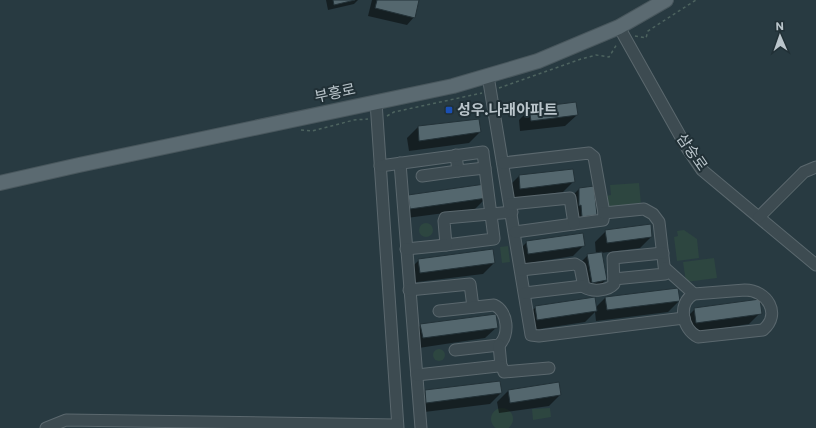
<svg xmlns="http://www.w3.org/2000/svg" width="816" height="428" font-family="Commissioner,'Noto Sans KR',sans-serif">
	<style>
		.green { fill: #2d4640 }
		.shadow { fill: #0007 }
		.building { fill: #54676e; stroke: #233238 }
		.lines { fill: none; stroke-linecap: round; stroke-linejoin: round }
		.minor-casing { stroke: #5b686e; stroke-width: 13 }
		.major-casing { stroke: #49575d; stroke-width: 16 }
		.path { stroke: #4d635f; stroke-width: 1.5; stroke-dasharray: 3 3; stroke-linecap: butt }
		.minor { stroke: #3d4b51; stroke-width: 11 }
		.major { stroke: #5b6a71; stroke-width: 14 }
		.transit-dot { fill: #1a4fb4; stroke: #213036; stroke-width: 1.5 }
		.labels { text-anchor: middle; stroke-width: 4; stroke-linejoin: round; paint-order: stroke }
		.street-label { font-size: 15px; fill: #bac5cb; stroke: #213036 }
		.poi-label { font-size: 15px; font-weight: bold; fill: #bac5cb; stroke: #213036; text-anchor: start }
	</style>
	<rect width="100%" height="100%" fill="#283a41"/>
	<g class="green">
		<polygon points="639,183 641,204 607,207 606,196 611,195 610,185"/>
		<circle cx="426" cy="230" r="7"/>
		<polygon points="684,230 697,239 699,258 677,261 674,237 678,236 677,231"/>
		<polygon points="508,246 510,262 502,263 500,247"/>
		<polygon points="714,258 717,278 686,282 683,262"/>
		<circle cx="439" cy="355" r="6"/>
		<polygon points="550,408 551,417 533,420 532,409"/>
		<circle cx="502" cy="419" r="11"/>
	</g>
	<g class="shadow">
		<polygon points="326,0 358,0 354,4 328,10"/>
		<polygon points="372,0 418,0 414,17 407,25 368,16"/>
		<polygon points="530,109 577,115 565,126 520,131 519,120"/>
		<polygon points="418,127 480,132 469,143 409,151 407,138"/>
		<polygon points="572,170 574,181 563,192 509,199 508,187 519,176"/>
		<polygon points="579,189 596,215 585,226 569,216 568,200"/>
		<polygon points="408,196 486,198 475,209 399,219 397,207"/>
		<polygon points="606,231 651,237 640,248 601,253 606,280 594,291 581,293 577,266 588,255 596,254 595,242"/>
		<polygon points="527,242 584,245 573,256 517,265 516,253"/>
		<polygon points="419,260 494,263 483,274 409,283 408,271"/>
		<polygon points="605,298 679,301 668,312 596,321 595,312 585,322 526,331 524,318 536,307 596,307"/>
		<polygon points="695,309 760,313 749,324 686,334 684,320"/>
		<polygon points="421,325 497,327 485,338 412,349 410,336"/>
		<polygon points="509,390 560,395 549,406 499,413 497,402"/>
		<polygon points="425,391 501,393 490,404 416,413 414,402"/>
	</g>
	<g class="building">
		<polygon points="333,0 355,0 334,5"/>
		<polygon points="377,0 419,0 415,18 375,8"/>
		<polygon points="576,102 578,115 531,121 529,108"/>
		<polygon points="479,119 481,132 419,141 418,126"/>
		<polygon points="573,169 575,182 520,189 519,175"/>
		<polygon points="485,184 487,198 410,209 408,195"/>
		<polygon points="594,186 597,215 582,217 581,205 579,206 579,188"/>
		<polygon points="651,224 652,237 607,243 605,230"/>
		<polygon points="583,233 585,246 528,254 526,241"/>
		<polygon points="493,249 495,263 420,273 418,259"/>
		<polygon points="602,252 607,280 592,283 587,254"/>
		<polygon points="678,288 680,301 607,310 605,297"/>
		<polygon points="595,297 597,311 537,320 535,306"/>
		<polygon points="760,299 762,314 696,323 694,308"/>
		<polygon points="496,314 498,328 423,338 420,324"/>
		<polygon points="500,381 502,393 426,403 425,390"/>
		<polygon points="559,382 561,395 510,403 508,390"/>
	</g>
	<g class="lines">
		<g class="minor-casing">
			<g id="minor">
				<polyline points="619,27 687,148 702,170 816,265"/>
				<polyline points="488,76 531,335 539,336 684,318"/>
				<polyline points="376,102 398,428"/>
				<polyline points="456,155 458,171 485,168"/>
				<polyline points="400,163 421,428"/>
				<polyline points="503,163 589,153 594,157 604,213 603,220 515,232"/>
				<polyline points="380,166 483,152 483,153 494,238 494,239 446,245 444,221 445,218 512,212"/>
				<polyline points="422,176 458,171"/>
				<polyline points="510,204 570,198 574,224"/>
				<polyline points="604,213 644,209 653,214 659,222 665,274 614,279"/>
				<polyline points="759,217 804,172 816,167"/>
				<polyline points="406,249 446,245"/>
				<polyline points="665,268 694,294"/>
				<path d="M521,270L575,264L580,267L584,287C592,292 608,291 614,284L613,258L663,253"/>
				<polyline points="409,290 470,284 473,307"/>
				<path d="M745,290C767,290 782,314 763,330L698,337C682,329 677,303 694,294Z"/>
				<polyline points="525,293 583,286"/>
				<path d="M439,311L494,305C508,311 510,335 499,345L455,350"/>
				<polyline points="499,345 501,366"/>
				<polyline points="417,375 498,366 502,367 504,372 549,368"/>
				<polyline points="46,428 66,420 397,425"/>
			</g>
		</g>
		<g class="major-casing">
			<polyline id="major" points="0,183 79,165 453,86 538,61 619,27 666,0"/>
		</g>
		<g class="path">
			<polyline points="635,36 646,38 648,31 696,0"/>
			<polyline points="499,88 581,59 596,55 609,57 617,44"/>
			<polyline points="387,116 394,112 482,93"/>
			<polyline points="301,130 312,131 354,120 368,119"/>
		</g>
		<use href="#minor" class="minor"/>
		<use href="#major" class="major"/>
	</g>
	<rect class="transit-dot" x="445" y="106" width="8" height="8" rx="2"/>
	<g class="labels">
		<g class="street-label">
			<text transform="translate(335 93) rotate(-12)" y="5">부흥로</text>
			<text transform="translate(692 152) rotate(55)" y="5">삼숭로</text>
		</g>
		<g class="poi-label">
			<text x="457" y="115">성우.나래아파트</text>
		</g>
	</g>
	<g transform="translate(780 36) rotate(358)" stroke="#213036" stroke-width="3" paint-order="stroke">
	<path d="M0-3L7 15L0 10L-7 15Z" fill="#bac5cb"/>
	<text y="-6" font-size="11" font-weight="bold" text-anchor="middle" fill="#bac5cb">N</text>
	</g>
</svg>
